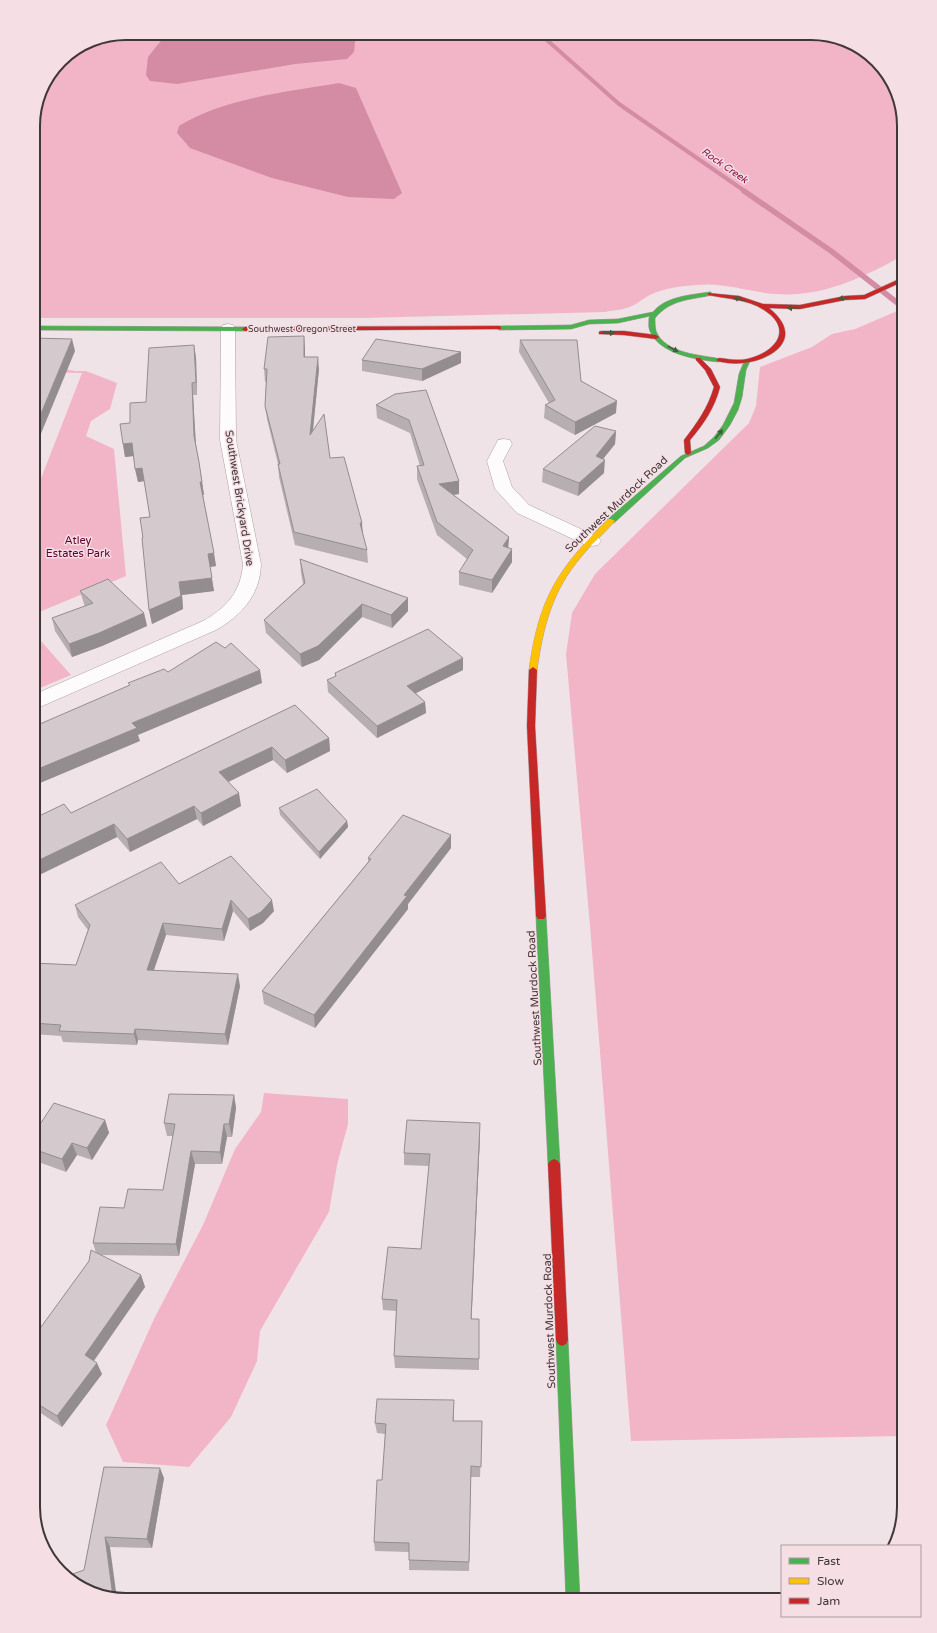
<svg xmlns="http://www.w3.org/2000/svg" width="937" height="1633" font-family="'Varela Round',sans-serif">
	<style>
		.green { fill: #f2b5c8 }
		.water { fill: #d38ca3 }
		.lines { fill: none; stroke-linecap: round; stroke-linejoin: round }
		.stream-far1 { stroke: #d38ca3; stroke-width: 4 }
		.stream { stroke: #d38ca3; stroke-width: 5.5 }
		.street-casing { stroke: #aba1a4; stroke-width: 1 }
		.fast-casing { stroke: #aba1a4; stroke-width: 1 }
		.slow-casing { stroke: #aba1a4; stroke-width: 1 }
		.jam-casing { stroke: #aba1a4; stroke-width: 1 }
		.street { fill: #fdfbfb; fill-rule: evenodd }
		.fast { fill: #4caf50; fill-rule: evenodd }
		.slow { fill: #ffc107; fill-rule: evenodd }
		.jam { fill: #c62828; fill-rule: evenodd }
		.wall { fill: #b6aeb0 }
		.shaded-wall { fill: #948d90 }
		.building { fill: #d4cacd; stroke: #948d90 }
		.oneway { fill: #435b40 }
		.labels { text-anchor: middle; stroke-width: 3; stroke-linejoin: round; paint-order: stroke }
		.far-street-label { font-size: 9px; fill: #3f3739; stroke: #f5dee4 }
		.far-water-label { font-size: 10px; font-style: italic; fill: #880f47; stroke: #f5dee4 }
		.street-label { font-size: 11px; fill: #3f3739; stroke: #f5dee4 }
		.park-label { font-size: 11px; fill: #5f022f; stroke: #f5dee4 }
		.rim { fill: none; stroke: #3f3739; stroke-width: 2 }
	</style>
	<rect width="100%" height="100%" fill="#f0e3e7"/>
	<g class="green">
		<path d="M126,33H818L863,49L895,85L904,126V255C864,277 822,298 775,294C749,292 724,282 697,285C682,286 664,288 650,295C644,298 638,303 632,306C624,310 614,310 605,312L363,318H33V120L40,90L60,60L90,40Z"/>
		<polygon points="904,308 904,1436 631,1441 590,926 566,654 572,613 595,574 749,423 756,406 760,367 812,347 832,334 855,329"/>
		<polygon points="42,365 75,371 86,371 117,383 110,409 91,421 86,436 114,449 126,576 37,613 33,624 33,499 82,373 33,372"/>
		<polygon points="33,632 71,675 33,691"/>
		<polygon points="264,1093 348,1099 348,1124 337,1165 329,1212 260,1331 257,1361 231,1417 189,1467 123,1462 106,1425 155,1317 203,1225 235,1149 261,1112"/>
	</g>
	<g class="water">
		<polygon points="167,33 356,33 354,52 347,59 295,64 177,84 150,81 146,75 148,57"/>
		<path d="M339,83L356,88L402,193L394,199L348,197L272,178L190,148L177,133L179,126C224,98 287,92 339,83Z"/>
	</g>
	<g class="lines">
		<polyline class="stream-far1" points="539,33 619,104 746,192"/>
		<polyline class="stream" points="744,191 831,251 904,308"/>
		<g class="street-casing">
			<g id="street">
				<path d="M228,324L233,325L235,328L236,440L261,564C260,595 242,615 216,630L33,710V695L203,621C226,608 241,592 243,564L220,440L221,328L223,325Z"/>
				<polygon points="504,439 510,440 512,444 503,461 512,487 529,505 598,537 601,541 598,545 592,546 586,545 517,513 495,489 487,461 498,440"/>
			</g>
		</g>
		<g class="fast-casing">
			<g id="fast">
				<path d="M710,292L713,294L712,295C690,300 671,299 655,318C655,322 655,327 656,331C665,354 702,355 721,359L722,360L719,362C697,360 659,354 650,331C648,327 649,322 649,318L650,316L618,323L589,324L571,329L499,330L496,328L499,326L571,325L589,320L618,319L653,312C666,296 691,295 710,292Z"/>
				<polygon points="33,326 245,327 248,329 245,331 33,330"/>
				<polygon points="745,360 750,361 746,370 742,397 738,410 730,425 719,440 708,448 685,458 614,523 608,523 608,519 681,456 704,446 714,437 723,425 734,403 739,374"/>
				<polygon points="541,912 544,913 546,916 560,1164 558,1167 554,1169 550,1167 548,1164 536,916 538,913"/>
				<polygon points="562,1334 566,1336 568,1340 580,1600 566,1600 556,1340 558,1336"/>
			</g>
		</g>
		<g class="slow-casing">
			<path id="slow" d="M608,519H611L615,521C604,534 591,544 581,557C552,591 543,627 537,670L533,673L530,672L529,670C539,598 557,570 608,519Z"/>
		</g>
		<g class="jam-casing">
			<g id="jam">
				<path d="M904,277V281L865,299L845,300L800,309L769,308C811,342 762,367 728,363C723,362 719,362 716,360L719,358C728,359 738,361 747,359C774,353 795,330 764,310C747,299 727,299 708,295V293L739,296L763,304L800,305L845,296L864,295Z"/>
				<polygon points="499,326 501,327 501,329 245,331 242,329 245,327"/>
				<polygon points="601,331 624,331 656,335 659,337 656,339 624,335 599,334 599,332"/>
				<path d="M696,358H700L711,369L720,387C715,407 704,424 690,440L691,453L688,455L685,453L684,440C697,423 708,408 714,387L705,370L696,360Z"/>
				<polygon points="533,667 537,670 535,726 546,916 544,919 538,919 536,916 527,726 529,670"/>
				<polygon points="554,1159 558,1161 560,1164 568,1340 566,1344 562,1346 558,1344 556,1340 548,1164 550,1161"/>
			</g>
		</g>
		<use href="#street" class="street"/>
		<use href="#fast" class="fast"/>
		<use href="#slow" class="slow"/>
		<use href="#jam" class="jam"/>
	</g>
	<g class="wall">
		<polygon points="520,340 581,381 616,413 575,435 544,418 545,405 549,403 519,352"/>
		<polygon points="305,348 305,357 319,369 313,431 330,458 363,535 367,550 368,563 295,545 279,477 278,464 267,419 265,406 266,382 265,382 264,369"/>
		<polygon points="461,352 461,363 422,381 362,371 362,360"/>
		<polygon points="196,357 197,395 193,395 196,445 201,474 204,495 203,495 216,566 210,567 214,591 182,595 183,609 152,624 149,610 143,538 150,517 144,481 138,482 133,456 125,457 123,444 130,423 146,402"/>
		<polygon points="395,394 459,481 459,494 453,495 509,537 508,548 512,562 492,593 459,585 459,572 467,559 437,535 417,479 417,466 420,466 410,433 377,418 376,405"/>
		<polygon points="616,431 615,444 603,459 604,473 578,496 542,482 543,469"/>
		<polygon points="300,559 408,598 408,611 392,628 362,617 319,660 302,667 266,633 264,620 303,584 301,573"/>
		<polygon points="80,591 144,613 147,626 102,646 72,657 55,631 52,618 85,606 84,604"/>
		<polygon points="463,658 463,670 416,693 425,702 426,713 377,738 328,692 327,680 335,677 335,673"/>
		<polygon points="295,705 329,738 330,751 287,773 273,760 228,782 241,806 203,826 197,819 130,852 117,837 33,878 33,819 71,813"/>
		<polygon points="279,808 347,821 348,827 320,859 280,815"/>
		<polygon points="451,848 408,904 408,909 315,1028 264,1004 262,991 368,862 368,858"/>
		<polygon points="179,884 274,911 263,923 250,931 233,911 224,941 166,935 154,970 240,986 228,1045 138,1040 137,1045 63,1042 61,1036 33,1034 33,963 76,965 88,930 78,917 75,905"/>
		<polygon points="234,1095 236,1108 232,1137 227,1137 222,1164 195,1164 179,1256 100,1255 141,1275 145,1287 94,1361 102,1374 62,1427 33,1408 33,1338 96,1253 93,1243 124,1208 163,1190 173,1136 167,1136 164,1123"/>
		<polygon points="105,1120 109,1133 92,1160 77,1155 66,1172 33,1160 33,1135"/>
		<polygon points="480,1136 471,1319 479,1319 479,1370 395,1368 394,1356 396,1311 383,1310 382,1299 421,1249 429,1166 404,1165 404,1153"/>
		<polygon points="454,1411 454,1421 482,1421 480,1477 471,1477 469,1571 409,1570 409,1552 375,1551 374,1542 382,1480 385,1434 377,1433 375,1423"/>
		<polygon points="104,1467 164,1478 152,1548 110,1547 84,1570"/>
	</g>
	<g class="shaded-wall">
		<polygon points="304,336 305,348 305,369 304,357"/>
		<polygon points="72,339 75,351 33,453 33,433"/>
		<polygon points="194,345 196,357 197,395 196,382"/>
		<polygon points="461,352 461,363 422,381 422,369"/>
		<polygon points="318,357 319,369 311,448 310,435"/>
		<polygon points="192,383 193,395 196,448 194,436"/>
		<polygon points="617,401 616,413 575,435 575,422"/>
		<polygon points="616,431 615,444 595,469 596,456"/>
		<polygon points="132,443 134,456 125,457 123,444"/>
		<polygon points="605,460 604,473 578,496 579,483"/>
		<polygon points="199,462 204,495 202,495 200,482"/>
		<polygon points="142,468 145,481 138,482 135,469"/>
		<polygon points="459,481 459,494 439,497 439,484"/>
		<polygon points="360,523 362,523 363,536"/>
		<polygon points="509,537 508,550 503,546"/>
		<polygon points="512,549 512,562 492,593 492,580"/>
		<polygon points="214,553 216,566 210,567 214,591 182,595 183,609 152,624 149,610 208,554"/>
		<polygon points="408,598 408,611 392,628 391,615"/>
		<polygon points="362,604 362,617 319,660 302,667 300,654"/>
		<polygon points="144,613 147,626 102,646 72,657 69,644"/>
		<polygon points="463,658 463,670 408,697 407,686"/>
		<polygon points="260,670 262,683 138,735 140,741 33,786 33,771 132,723"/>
		<polygon points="425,702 426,713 377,738 377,726"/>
		<polygon points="329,738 330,751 287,773 285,760"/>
		<polygon points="272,747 273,760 222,785 219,772"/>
		<polygon points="239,793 241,806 203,826 201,813"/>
		<polygon points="194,806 197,819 130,852 127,839"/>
		<polygon points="347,821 348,827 320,859 319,852"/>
		<polygon points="114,824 117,837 33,878 33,863"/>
		<polygon points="451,835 451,848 408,904 408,909 315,1028 314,1015 404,895"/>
		<polygon points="231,900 233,911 224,941 222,929"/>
		<polygon points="272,900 274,911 263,923 250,931 248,919"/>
		<polygon points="163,923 166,935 150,981 147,970"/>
		<polygon points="238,974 240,986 228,1045 225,1034"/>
		<polygon points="135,1029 138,1040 137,1045 134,1034"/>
		<polygon points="234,1095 236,1108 232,1137 229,1124"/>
		<polygon points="105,1120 109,1133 92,1160 87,1148"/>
		<polygon points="480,1123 480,1136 471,1330 471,1319"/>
		<polygon points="224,1124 227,1137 222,1164 220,1152"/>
		<polygon points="72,1143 77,1155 66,1172 62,1159"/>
		<polygon points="191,1151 195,1164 179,1256 176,1244"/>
		<polygon points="141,1275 145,1287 90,1366 85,1355"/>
		<polygon points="97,1363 102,1374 62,1427 57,1416"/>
		<polygon points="160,1468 164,1478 152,1548 147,1539"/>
		<polygon points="105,1537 110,1547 117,1599 113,1597"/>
	</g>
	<g class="building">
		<polygon points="304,336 304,357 318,357 310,435 324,414 330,458 344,457 362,523 360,523 367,550 294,532 278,464 280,464 265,406 267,369 264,369 268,337"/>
		<polygon points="33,338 72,339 33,433"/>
		<polygon points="376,339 461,352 422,369 362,360"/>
		<polygon points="520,340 577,340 581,381 617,401 575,422 545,405 555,400"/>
		<polygon points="194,345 196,382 192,383 194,436 199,462 202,482 200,482 214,553 208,554 212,578 179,582 181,596 149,610 142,538 143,538 140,518 150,517 142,468 135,469 132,443 123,444 120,424 130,423 130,403 146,402 149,348"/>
		<polygon points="426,390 459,481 439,484 509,537 503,546 512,549 492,580 459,572 473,550 437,522 417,466 424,465 409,420 376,405 395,394"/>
		<polygon points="595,426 616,431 596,456 605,460 579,483 543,469"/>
		<polygon points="300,559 408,598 391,615 362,604 318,646 300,654 264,620 305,583"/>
		<polygon points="108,579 144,613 99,633 69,644 52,618 93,603 80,591"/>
		<polygon points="428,629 463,658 407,686 425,702 377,726 327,680 336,676 335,673"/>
		<polygon points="216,642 225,648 231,643 260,670 132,723 137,728 33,771 33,727 130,685 128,683 164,669 168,672"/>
		<polygon points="295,705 329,738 285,760 272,747 219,772 239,793 201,813 194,806 127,839 114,824 33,863 33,819 64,804 71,813"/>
		<polygon points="317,789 347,821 319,852 279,808"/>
		<polygon points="403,815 451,835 404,895 407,896 314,1015 262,991 371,859 368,858"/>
		<polygon points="231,856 272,900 261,912 248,919 231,900 222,929 163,923 147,970 238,974 225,1034 135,1029 134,1034 59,1031 61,1025 33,1023 33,963 76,965 90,925 75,905 161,862 179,884"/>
		<polygon points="169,1094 234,1095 229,1124 224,1124 220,1152 191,1151 176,1244 93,1243 100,1207 124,1208 128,1189 163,1190 175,1124 164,1123"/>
		<polygon points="54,1103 105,1120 87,1148 72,1143 62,1159 33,1149 33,1135"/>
		<polygon points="407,1120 480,1123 471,1319 479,1319 479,1359 394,1356 397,1300 382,1299 388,1247 421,1249 430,1154 404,1153"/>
		<polygon points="91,1250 141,1275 85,1355 97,1363 57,1416 33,1401 33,1338 89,1261"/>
		<polygon points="377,1399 454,1400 453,1421 482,1421 481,1467 471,1466 469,1562 409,1560 409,1543 374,1542 377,1480 382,1480 386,1424 375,1423"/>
		<polygon points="104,1467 160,1468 147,1539 105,1537 113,1597 74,1584 67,1576 84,1570"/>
	</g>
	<defs><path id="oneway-solid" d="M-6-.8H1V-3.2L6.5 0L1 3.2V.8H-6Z"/></defs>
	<g class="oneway">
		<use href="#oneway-solid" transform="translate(844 298) rotate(171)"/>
		<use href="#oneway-solid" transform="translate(739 299) rotate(-165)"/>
		<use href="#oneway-solid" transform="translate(793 308) rotate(180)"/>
		<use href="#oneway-solid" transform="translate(609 333) rotate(1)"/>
		<use href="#oneway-solid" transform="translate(673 349) rotate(27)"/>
		<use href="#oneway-solid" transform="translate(719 434) rotate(-52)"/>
	</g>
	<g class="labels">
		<g class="far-street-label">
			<text x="302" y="332">Southwest Oregon Street</text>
		</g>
		<g class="far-water-label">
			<text transform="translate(725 165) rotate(35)" y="4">Rock Creek</text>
		</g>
		<g class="street-label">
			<text transform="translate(240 498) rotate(81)" y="4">Southwest Brickyard Drive</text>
			<text transform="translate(616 504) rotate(-43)" y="4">Southwest Murdock Road</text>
			<text transform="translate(534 998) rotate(-93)" y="4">Southwest Murdock Road</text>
			<text transform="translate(549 1321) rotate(-92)" y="4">Southwest Murdock Road</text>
		</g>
		<g class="park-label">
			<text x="78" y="544">Atley<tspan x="78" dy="13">Estates Park</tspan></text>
		</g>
	</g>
	<path d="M0 0H937V1633H0ZM126 40H811A86 86 0 0 1 897 126V1507A86 86 0 0 1 811 1593H126A86 86 0 0 1 40 1507V126A86 86 0 0 1 126 40Z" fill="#f5dee4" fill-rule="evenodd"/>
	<path class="rim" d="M126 40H811A86 86 0 0 1 897 126V1507A86 86 0 0 1 811 1593H126A86 86 0 0 1 40 1507V126A86 86 0 0 1 126 40Z"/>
	<rect x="781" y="1545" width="140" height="72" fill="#f5dee4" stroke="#ac9ba0"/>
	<rect x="789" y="1558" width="20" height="6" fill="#4caf50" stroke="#ac9ba0"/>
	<text x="817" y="1565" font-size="12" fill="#3f3739">Fast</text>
	<rect x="789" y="1578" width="20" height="6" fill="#ffc107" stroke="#ac9ba0"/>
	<text x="817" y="1585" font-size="12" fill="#3f3739">Slow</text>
	<rect x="789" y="1598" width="20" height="6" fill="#c62828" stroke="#ac9ba0"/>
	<text x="817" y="1605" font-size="12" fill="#3f3739">Jam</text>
</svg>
